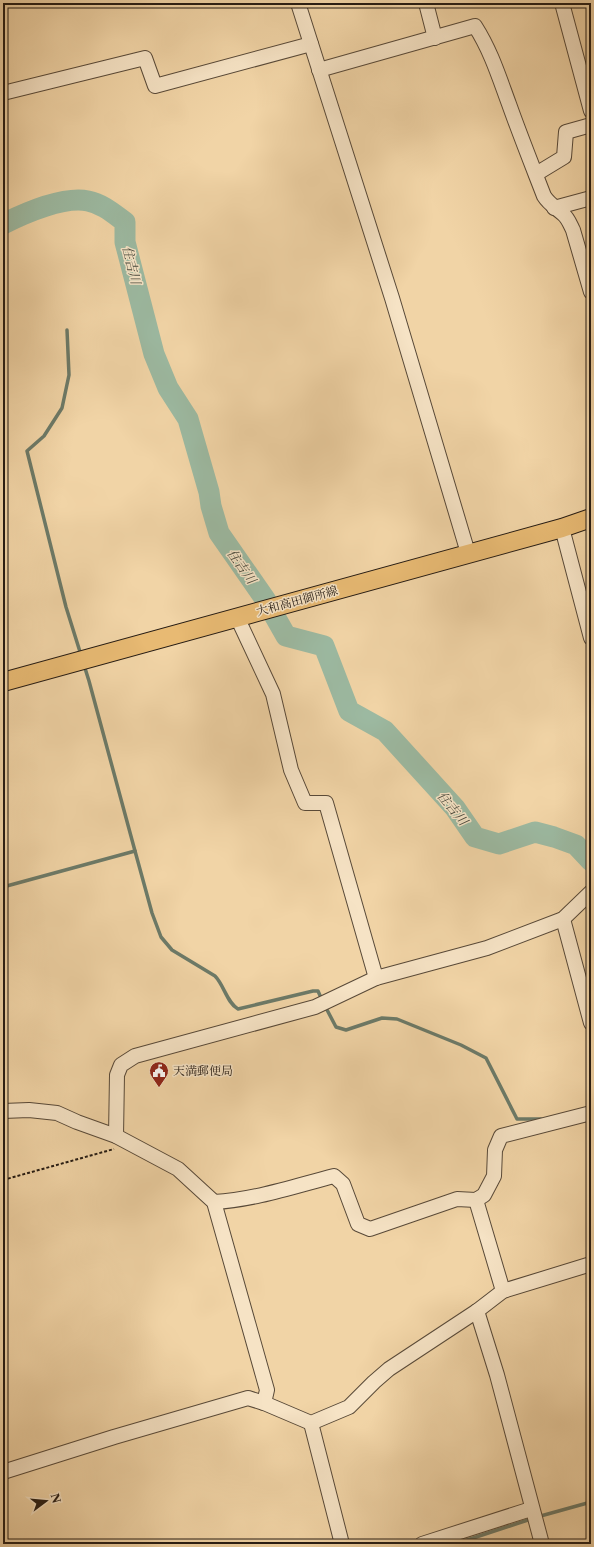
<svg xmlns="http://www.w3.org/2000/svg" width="594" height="1547" font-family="'Libre Caslon Text','Noto Serif JP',serif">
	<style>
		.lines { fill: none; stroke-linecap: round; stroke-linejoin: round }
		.stream { stroke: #6c7a68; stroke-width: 3.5 }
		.river { stroke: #9cb9a1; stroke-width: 21 }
		.minor-casing { stroke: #584938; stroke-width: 16 }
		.major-casing { stroke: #251b13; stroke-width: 20 }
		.path { stroke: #251b13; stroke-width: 2; stroke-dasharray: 3 2; stroke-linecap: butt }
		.minor { stroke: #f6e3c5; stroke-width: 14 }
		.major { stroke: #e8ba73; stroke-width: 18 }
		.labels { text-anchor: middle; stroke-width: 3; stroke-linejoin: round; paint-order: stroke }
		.street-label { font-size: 12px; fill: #251b13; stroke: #f6e3c5 }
		.poi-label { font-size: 12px; fill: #251b13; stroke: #f6e3c5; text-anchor: start }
		.water-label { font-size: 13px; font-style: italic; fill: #494a3e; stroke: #f6e3c5 }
	</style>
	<rect width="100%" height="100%" fill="#f1d4a6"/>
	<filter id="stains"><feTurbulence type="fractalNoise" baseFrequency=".005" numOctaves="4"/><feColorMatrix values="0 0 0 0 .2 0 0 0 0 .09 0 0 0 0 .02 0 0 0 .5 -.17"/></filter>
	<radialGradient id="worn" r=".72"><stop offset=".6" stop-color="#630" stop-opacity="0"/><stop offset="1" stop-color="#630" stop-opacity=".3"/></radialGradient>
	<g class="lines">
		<g class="stream">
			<polyline points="67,330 69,375 62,408 44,436 27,451 66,607 81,655"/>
			<path d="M84,665L89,681L135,851L152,913L161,937L172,950L215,976C224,985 227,1003 238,1009L313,991H318L322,1000"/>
			<polyline points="3,887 135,851"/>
			<polyline points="325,1006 336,1027 346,1030 382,1018 397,1019 461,1045 486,1058 517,1119 541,1119"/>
			<polyline points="537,1517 591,1502"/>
			<polyline points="455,1544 531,1519"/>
		</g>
		<path class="river" d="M3,224C25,213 64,196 88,201C103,204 114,214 125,222V242L154,354L168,388L188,419L209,492L211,506L219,533L265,599L286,636L324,646L349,711L385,731L455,808L475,837L499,844L535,832L554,837L576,845L591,861"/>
		<g class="minor-casing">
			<g id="minor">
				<polyline points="298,3 392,298 468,553"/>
				<polyline points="426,3 435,38"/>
				<polyline points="562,3 591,111"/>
				<path d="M319,70L475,26C491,51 499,77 509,104C520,135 532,165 544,196C549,204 555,207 563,214C568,218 570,224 573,230L591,292"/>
				<polyline points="3,93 145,58 155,86 311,44"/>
				<polyline points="536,174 564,157 566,132 591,125"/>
				<polyline points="554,208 591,198"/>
				<polyline points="562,528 591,638"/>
				<polyline points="237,617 273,694 291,770 305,803 326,803 376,978"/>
				<polyline points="563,919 591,1023"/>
				<polyline points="3,1111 29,1110 57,1113 77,1122 116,1136 178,1169 214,1202 267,1390 264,1403"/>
				<polyline points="116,1136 117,1075 121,1065 135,1056 315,1007 376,978 487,948 563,919 591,892"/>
				<polyline points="476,1200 503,1291"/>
				<path d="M214,1202C254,1200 295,1186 334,1176L343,1184L358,1224L370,1229L457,1199L476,1200L484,1195L494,1176L495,1150L501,1136L591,1113"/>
				<polyline points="477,1311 497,1375 542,1544"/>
				<polyline points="311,1423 342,1544"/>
				<polyline points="3,1472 114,1437 248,1398 264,1403 311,1423 349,1407 374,1382 389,1369 477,1311 503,1291 591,1264"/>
				<polyline points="422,1544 531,1509"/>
			</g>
		</g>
		<g class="major-casing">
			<polyline id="major" points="3,682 562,528 591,518"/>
		</g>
		<polyline class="path" points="3,1180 114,1149"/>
		<use href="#minor" class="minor"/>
		<use href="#major" class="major"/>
	</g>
	<defs>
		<g id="civic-pin" transform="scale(1)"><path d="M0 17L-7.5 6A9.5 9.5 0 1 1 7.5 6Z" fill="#8f2418" stroke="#f6e3c5"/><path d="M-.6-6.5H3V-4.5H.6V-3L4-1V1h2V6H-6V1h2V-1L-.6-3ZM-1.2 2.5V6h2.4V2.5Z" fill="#fff"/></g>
	</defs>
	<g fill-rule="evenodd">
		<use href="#civic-pin" x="159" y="1071"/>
	</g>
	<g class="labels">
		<g class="street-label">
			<text transform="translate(297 601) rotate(-15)" y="4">大和高田御所線</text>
		</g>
		<g class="poi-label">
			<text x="173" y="1075">天満郵便局</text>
		</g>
		<g class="water-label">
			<text transform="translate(132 265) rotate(76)" y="5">住吉川</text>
			<text transform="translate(242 566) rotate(55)" y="5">住吉川</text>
			<text transform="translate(453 808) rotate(51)" y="5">住吉川</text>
		</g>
	</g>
	<rect width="594" height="1547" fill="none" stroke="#f1d4a6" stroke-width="16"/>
	<rect x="4" y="4" width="586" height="1539" fill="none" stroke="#251b13" stroke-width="2"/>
	<rect x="8" y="8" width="578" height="1531" fill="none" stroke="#251b13"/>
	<g transform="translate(46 1501) rotate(74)" stroke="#f6e3c5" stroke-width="3" paint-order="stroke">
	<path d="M0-3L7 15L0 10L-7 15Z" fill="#251b13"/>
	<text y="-6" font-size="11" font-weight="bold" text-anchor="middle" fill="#251b13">N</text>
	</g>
	<rect width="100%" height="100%" filter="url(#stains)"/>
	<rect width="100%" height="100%" fill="url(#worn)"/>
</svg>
